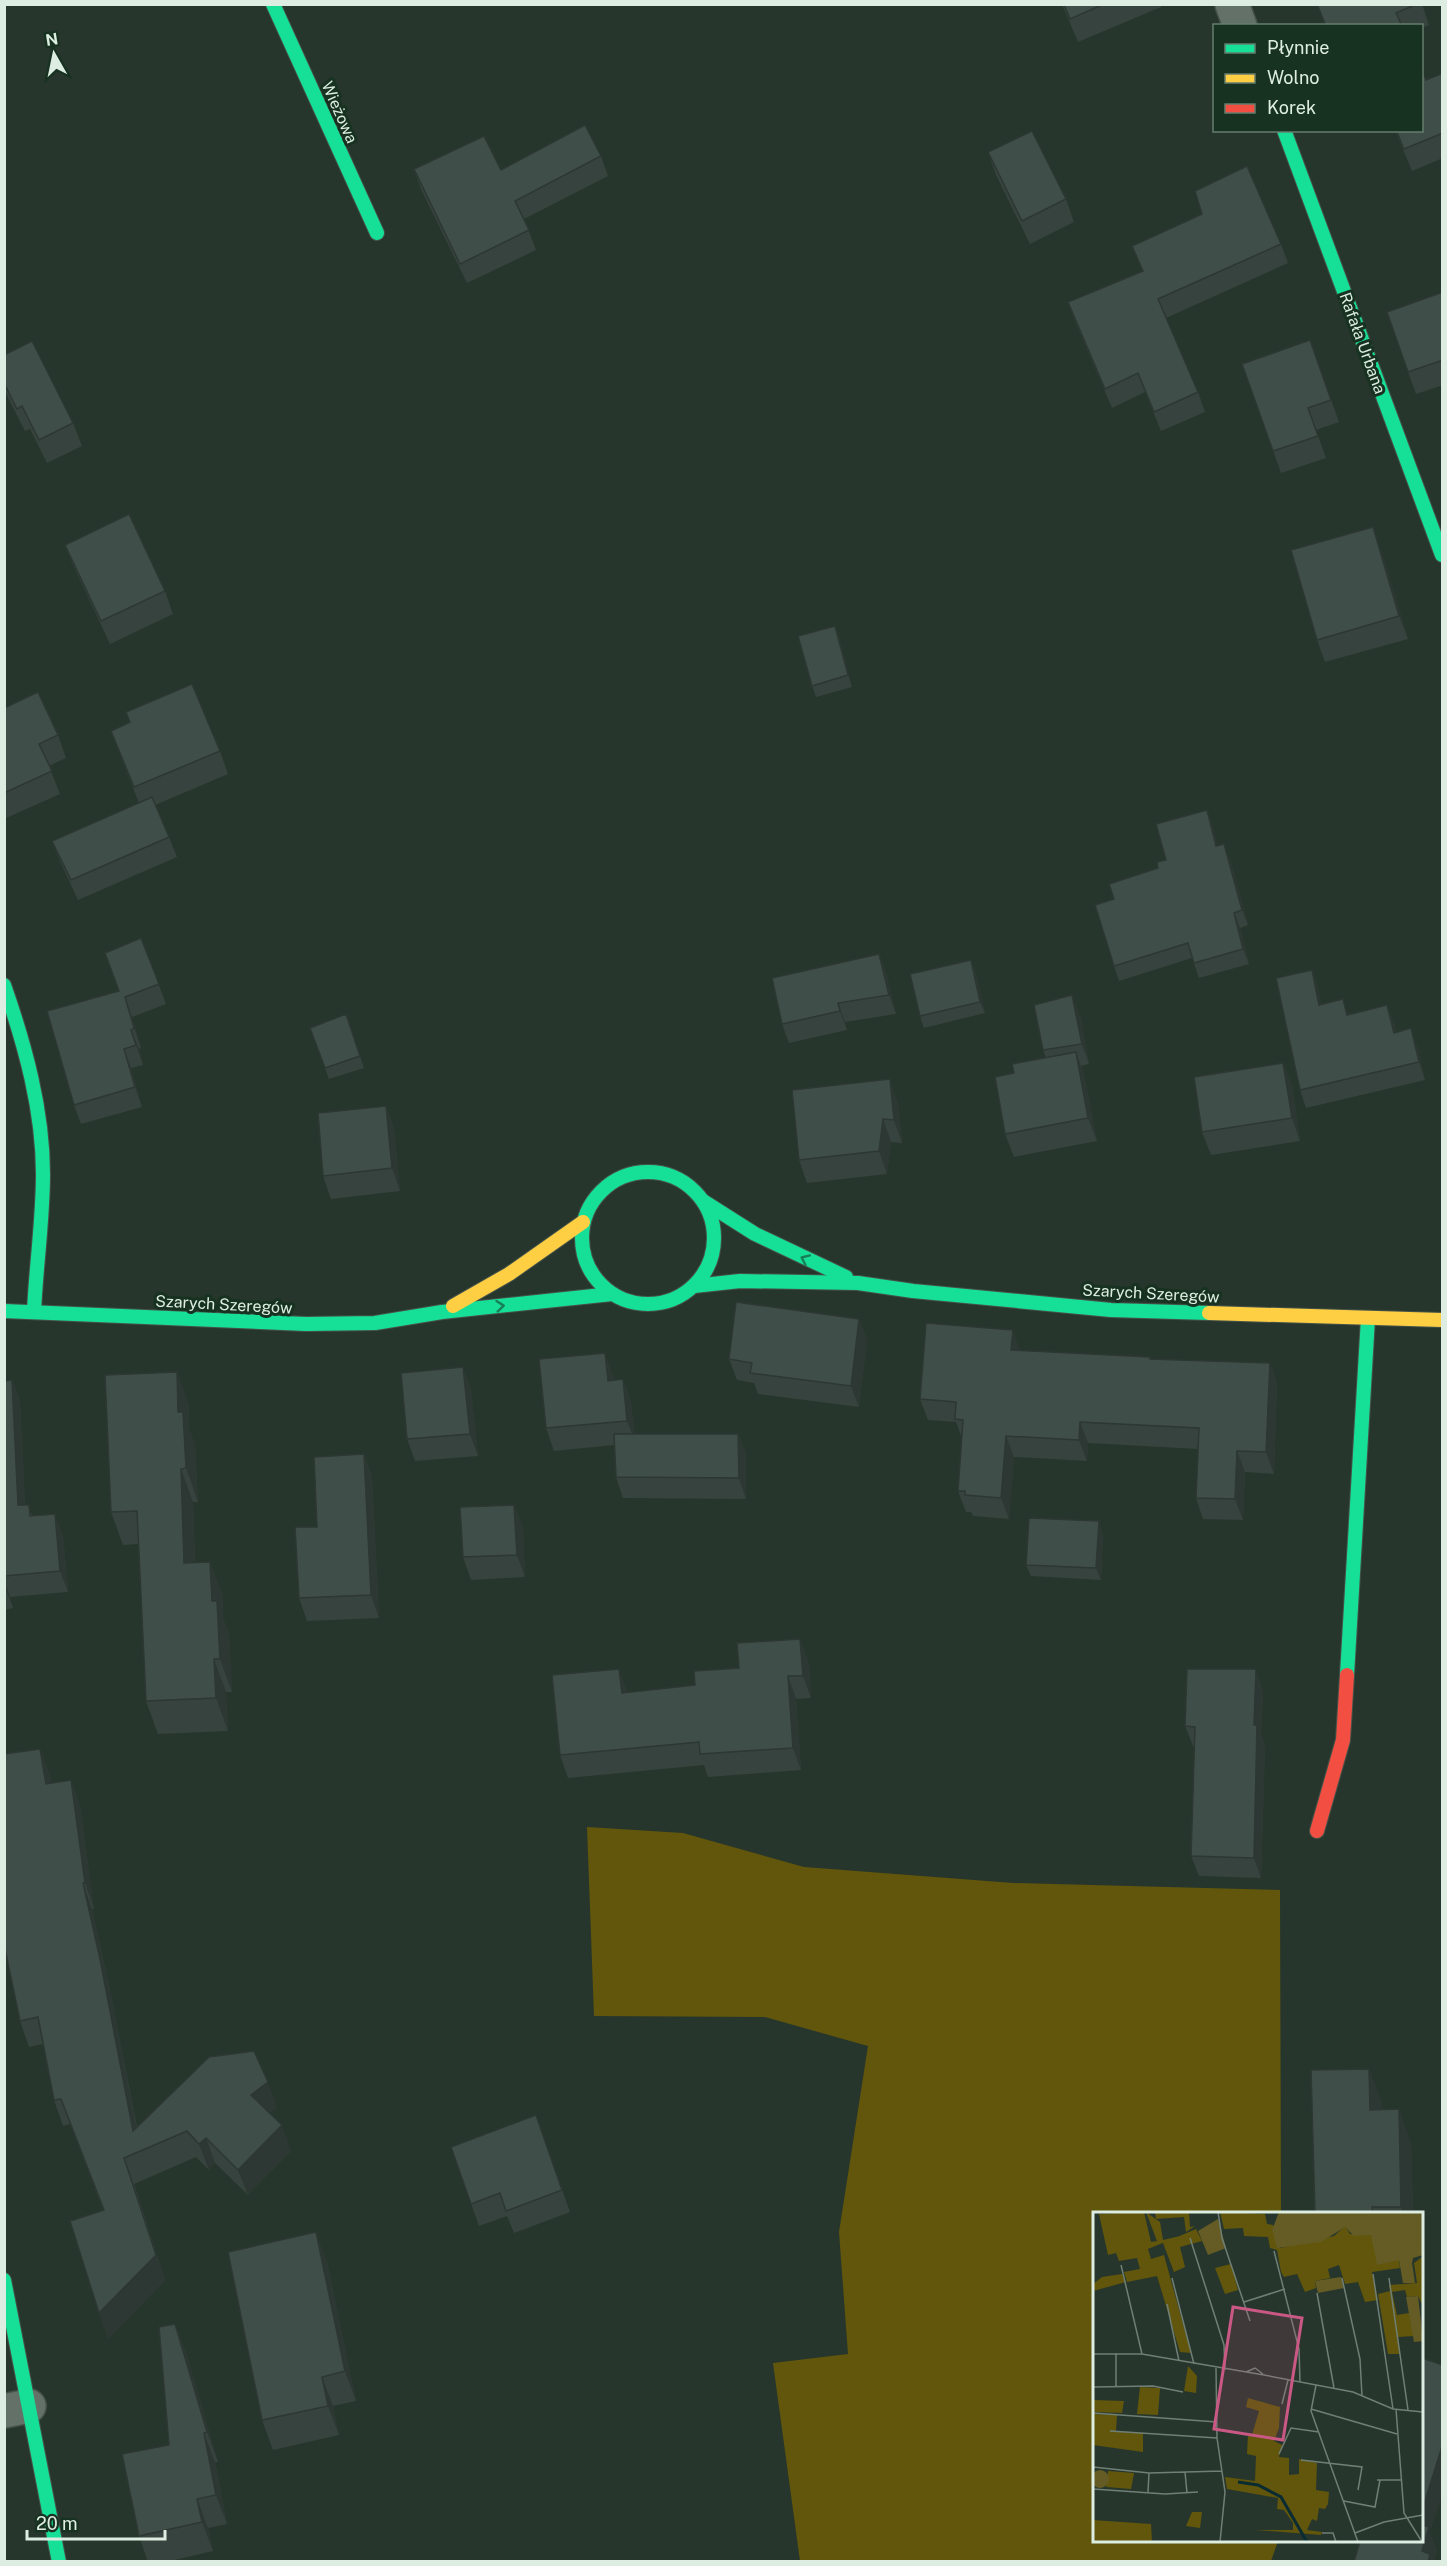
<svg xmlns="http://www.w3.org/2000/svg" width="1447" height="2566" font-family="'Public Sans',sans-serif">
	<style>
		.green { fill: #61560b }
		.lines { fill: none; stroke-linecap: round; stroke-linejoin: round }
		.street-casing { stroke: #46534a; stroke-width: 36 }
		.fast-casing { stroke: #46534a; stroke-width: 16 }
		.slow-casing { stroke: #46534a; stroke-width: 16 }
		.jam-casing { stroke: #46534a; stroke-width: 16 }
		.street { stroke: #647168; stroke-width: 33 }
		.fast { stroke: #16e098; stroke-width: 14 }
		.slow { stroke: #ffcf43; stroke-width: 14 }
		.jam { stroke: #f24e42; stroke-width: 14 }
		.wall { fill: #37433f }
		.shaded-wall { fill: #2d3733 }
		.building { fill: #404e49; stroke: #2d3733; stroke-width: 1.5 }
		.oneway { stroke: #178057 }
		.labels { text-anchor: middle; stroke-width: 6; stroke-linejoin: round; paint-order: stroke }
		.street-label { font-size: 16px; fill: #ddede2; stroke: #173221 }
		.inset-river { fill: none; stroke: #092b31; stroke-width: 3 }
		.inset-road { fill: none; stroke: #707f75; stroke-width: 1.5 }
		.view { fill: #ca5884; fill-opacity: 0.15; stroke: #ca5884; stroke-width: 3 }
		.inset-edge { fill: none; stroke: #ddede2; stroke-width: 3 }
	</style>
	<rect width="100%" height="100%" fill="#27362c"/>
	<polygon class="green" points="587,1827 683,1833 804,1867 1013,1883 1280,1890 1281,2213 1094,2214 1094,2540 1278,2541 1271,2561 796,2561 800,2561 773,2363 848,2354 839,2232 868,2046 765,2017 594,2016"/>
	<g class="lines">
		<g class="street-casing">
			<g id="street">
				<polyline points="1232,4 1240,26"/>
				<polyline points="4,2411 29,2406"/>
			</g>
		</g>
		<g class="fast-casing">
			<g id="fast">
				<polyline points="273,4 377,233"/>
				<polyline points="1284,130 1442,555"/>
				<path d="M4,985C25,1045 43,1110 43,1174C43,1220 36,1266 34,1312"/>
				<circle cx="648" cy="1238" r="66"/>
				<polyline points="703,1201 755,1234 846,1277"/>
				<polyline points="694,1286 740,1281 858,1283 913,1291 1111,1310 1209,1313"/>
				<polyline points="4,1311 306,1324 375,1323 442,1312 612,1294"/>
				<polyline points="1347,1675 1368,1318"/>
				<polyline points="4,2280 59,2562"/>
			</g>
		</g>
		<g class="slow-casing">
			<g id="slow">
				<polyline points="453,1306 509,1274 583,1222"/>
				<polyline points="1209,1313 1442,1320"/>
			</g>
		</g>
		<g class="jam-casing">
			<polyline id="jam" points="1317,1831 1343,1740 1347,1675"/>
		</g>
		<use href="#street" class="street"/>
		<use href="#fast" class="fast"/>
		<use href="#slow" class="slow"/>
		<use href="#jam" class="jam"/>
	</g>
	<g class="wall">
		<polygon points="1062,4 1161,4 1161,7 1078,42"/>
		<polygon points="1317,4 1422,4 1429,25 1422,28 1422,26 1325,26"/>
		<polygon points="1443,73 1443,158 1412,171 1395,130 1422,130 1426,80"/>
		<polygon points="988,152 1066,199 1074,222 1030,244 996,175"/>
		<polygon points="601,156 608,176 524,219 536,250 467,283 421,189 414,169 501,170"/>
		<polygon points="1281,244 1288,263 1166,318 1198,392 1205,412 1161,431 1145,392 1112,408 1075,321 1068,302 1142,271 1132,246"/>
		<polygon points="1443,292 1443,385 1416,394 1408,372"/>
		<polygon points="1310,340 1339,422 1316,430 1326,458 1281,473 1242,364"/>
		<polygon points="4,355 73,423 82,446 47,463 30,429 25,431 4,390"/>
		<polygon points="65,545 165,591 173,614 110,644 74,567"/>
		<polygon points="1381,550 1408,639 1325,662 1317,640"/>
		<polygon points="835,626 839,637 852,687 816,697 812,686"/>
		<polygon points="4,708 58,735 66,758 49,766 60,794 4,819"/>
		<polygon points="111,731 220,751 228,774 155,805 169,837 177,857 78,900 60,861 52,841 139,803"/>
		<polygon points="1207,810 1212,825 1217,845 1230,859 1248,925 1240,928 1249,964 1199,978 1192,958 1119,981 1114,966 1158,868"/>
		<polygon points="141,938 166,1004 132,1017 141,1048 139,1049 143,1065 131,1068 142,1107 81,1124 74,1105"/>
		<polygon points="879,954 886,973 896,1014 845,1022 847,1030 789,1043 782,1024"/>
		<polygon points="971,960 975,972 985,1013 924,1028 920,1016"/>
		<polygon points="1312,970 1318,988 1321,1004 1348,1014 1387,1005 1394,1023 1396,1032 1417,1046 1425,1080 1306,1108 1300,1090"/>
		<polygon points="346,1014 364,1068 329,1079 310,1028"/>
		<polygon points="1080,1015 1089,1064 1081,1066 1084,1075 1097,1141 1014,1157 1005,1134 1014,1073 1046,1058 1043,1050"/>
		<polygon points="1283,1063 1292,1086 1300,1141 1211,1155 1202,1132"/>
		<polygon points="898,1102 902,1143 891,1142 887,1174 807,1183 799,1160"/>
		<polygon points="386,1106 394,1129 400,1191 331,1199 323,1176"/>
		<polygon points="859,1319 867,1340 859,1407 758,1394 754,1383 737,1380 729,1359"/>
		<polygon points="1020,1351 1150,1357 1151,1359 1270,1363 1277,1384 1274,1474 1245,1472 1243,1520 1203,1519 1196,1498 1198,1449 1088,1443 1087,1461 1014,1457 1009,1519 973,1516 971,1512 966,1512 958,1491 962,1438 956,1422 928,1420 920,1399"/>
		<polygon points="463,1367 471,1390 478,1456 415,1461 407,1439"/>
		<polygon points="613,1376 614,1380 623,1379 631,1401 634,1434 738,1434 746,1454 746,1499 623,1498 616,1477 614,1445 554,1451 546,1428"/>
		<polygon points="12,1380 20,1401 25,1505 33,1516 63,1535 68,1592 10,1597 13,1608 4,1610 4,1381"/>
		<polygon points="189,1405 189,1429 195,1445 198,1502 193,1502 195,1563 223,1595 223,1618 229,1634 232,1692 226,1692 228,1731 158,1734 146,1701 138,1544 123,1545 111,1512"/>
		<polygon points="364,1454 372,1477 379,1618 307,1621 299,1598 317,1527"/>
		<polygon points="514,1505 523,1528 525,1577 471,1580 463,1557"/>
		<polygon points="1103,1533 1101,1580 1031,1576 1026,1565"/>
		<polygon points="809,1662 811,1698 796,1699 801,1770 708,1777 704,1765 568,1778 560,1755 628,1692 695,1685"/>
		<polygon points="1263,1690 1261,1735 1265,1745 1261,1878 1199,1876 1191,1856 1195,1747 1193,1746 1185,1726"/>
		<polygon points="50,1774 51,1783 71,1780 80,1806 94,1909 92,1909 109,1985 137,2127 277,2107 270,2113 291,2151 248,2195 215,2163 209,2170 196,2157 134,2184 165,2280 108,2339 99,2313 103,2210 70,2124 63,2126 54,2100 43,2044 29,2047 20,2021"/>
		<polygon points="1382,2102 1382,2110 1411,2143 1413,2214 1315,2214"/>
		<polygon points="536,2115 570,2212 514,2233 507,2216 479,2226 451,2147"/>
		<polygon points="327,2262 356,2401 333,2406 339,2435 273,2450 262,2420"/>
		<polygon points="175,2324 186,2353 218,2462 215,2462 227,2524 208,2528 213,2551 166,2562 148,2562 139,2536 169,2445"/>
	</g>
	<g class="shaded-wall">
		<polygon points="1373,527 1381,550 1408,639 1399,616"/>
		<polygon points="835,626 839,637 852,687 848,675"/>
		<polygon points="1207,810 1212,825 1222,861 1216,846"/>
		<polygon points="1224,844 1230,859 1248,925 1242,910"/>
		<polygon points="1234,913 1240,928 1249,964 1243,949"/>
		<polygon points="879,954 886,973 896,1014 889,995"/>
		<polygon points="971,960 975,972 985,1013 980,1002"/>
		<polygon points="1312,970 1318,988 1325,1023 1319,1005"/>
		<polygon points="1072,995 1080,1015 1089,1064 1082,1044"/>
		<polygon points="125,997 132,1017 141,1048 134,1028"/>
		<polygon points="838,1003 845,1022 847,1030 840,1011"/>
		<polygon points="1387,1005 1394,1023 1400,1051 1394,1033"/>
		<polygon points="1411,1028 1417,1046 1425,1080 1419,1062"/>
		<polygon points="131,1030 139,1049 143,1065 136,1045"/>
		<polygon points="124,1049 131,1068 142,1107 135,1087"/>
		<polygon points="1076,1052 1084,1075 1097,1141 1088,1118"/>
		<polygon points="1283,1063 1292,1086 1300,1141 1292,1118"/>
		<polygon points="890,1079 898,1102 902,1143 894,1120"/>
		<polygon points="386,1106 394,1129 400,1191 392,1168"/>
		<polygon points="883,1119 891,1142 887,1174 879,1151"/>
		<polygon points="859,1319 867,1340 859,1407 851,1386"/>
		<polygon points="1013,1330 1020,1351 1011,1350"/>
		<polygon points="605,1353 613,1376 616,1403 608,1381"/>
		<polygon points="1270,1363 1277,1384 1274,1474 1266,1452"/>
		<polygon points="463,1367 471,1390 478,1456 470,1434"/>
		<polygon points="177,1372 189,1405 189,1429 195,1445 198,1502 186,1468 178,1412"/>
		<polygon points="623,1379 631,1401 636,1443 627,1421"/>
		<polygon points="12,1380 20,1401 26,1526 18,1505"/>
		<polygon points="1080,1422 1088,1443 1087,1461 1079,1440"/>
		<polygon points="738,1434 746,1454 746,1499 739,1478"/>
		<polygon points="1006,1436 1014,1457 1009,1519 1001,1498"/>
		<polygon points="1237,1451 1245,1472 1243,1520 1235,1499"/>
		<polygon points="364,1454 372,1477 379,1618 371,1595"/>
		<polygon points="181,1469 193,1502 196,1596 184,1563"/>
		<polygon points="514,1505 523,1528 525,1577 517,1555"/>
		<polygon points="55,1514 63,1535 68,1592 60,1571"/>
		<polygon points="1099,1521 1103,1533 1101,1580 1096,1568"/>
		<polygon points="210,1562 223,1595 223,1618 229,1634 232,1692 220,1659 212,1601"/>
		<polygon points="4,1581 10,1597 13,1608 5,1587"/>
		<polygon points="800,1639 809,1662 811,1698 803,1676"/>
		<polygon points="214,1659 226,1692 228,1731 216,1698"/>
		<polygon points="619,1669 628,1692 622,1693"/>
		<polygon points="1256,1669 1263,1690 1261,1735 1265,1745 1261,1878 1254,1858 1254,1725"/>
		<polygon points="788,1676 796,1699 801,1770 793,1748"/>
		<polygon points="40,1749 50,1774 55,1810 46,1784"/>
		<polygon points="71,1780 80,1806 94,1909 85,1883"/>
		<polygon points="83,1883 92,1909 109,1985 141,2151 133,2131"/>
		<polygon points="1369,2069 1382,2102 1383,2143 1370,2110"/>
		<polygon points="268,2082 277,2107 261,2121 251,2095"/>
		<polygon points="1399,2109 1411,2143 1413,2214 1404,2214 1401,2207"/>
		<polygon points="282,2125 291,2151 248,2195 238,2170"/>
		<polygon points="206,2138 215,2163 209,2170 199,2144"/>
		<polygon points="124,2158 165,2280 108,2339 99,2313"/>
		<polygon points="316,2232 327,2262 356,2401 345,2371"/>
		<polygon points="175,2324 186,2353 218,2462 207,2432"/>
		<polygon points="322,2377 333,2406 339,2435 328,2406"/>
		<polygon points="204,2433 215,2462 227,2524 216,2495"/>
		<polygon points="1443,2443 1443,2493 1430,2532 1437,2550 1434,2562 1425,2562 1422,2551 1422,2511"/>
		<polygon points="197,2499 208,2528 213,2551 202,2522"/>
	</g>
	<g class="building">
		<polygon points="1064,4 1104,4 1070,19"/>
		<polygon points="1317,4 1417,4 1396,13 1402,26 1326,26"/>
		<polygon points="1422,70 1426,80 1443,73 1443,133 1404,149 1396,130 1422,130"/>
		<polygon points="585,125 601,156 515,201 529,230 460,264 414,169 484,136 501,170"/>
		<polygon points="1032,131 1066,199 1022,221 988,152"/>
		<polygon points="1247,166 1281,244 1158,299 1198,392 1154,412 1138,373 1105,389 1068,302 1143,271 1132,246 1202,214 1195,191"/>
		<polygon points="1443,292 1443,360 1408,372 1387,312"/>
		<polygon points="1310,340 1331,400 1308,408 1318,436 1273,451 1242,364"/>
		<polygon points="32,341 73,423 39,440 22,406 17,409 4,383 4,355"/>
		<polygon points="129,514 165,591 101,621 65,545"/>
		<polygon points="1373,527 1399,616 1317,640 1291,550"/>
		<polygon points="835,626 848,675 812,686 798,636"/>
		<polygon points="192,684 220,751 134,787 111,731 130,722 126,712"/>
		<polygon points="38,692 58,735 39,744 52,771 4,793 4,708"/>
		<polygon points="152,797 169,837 71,880 52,841"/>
		<polygon points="1207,810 1216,846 1224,844 1242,910 1234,913 1243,949 1194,963 1188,943 1114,966 1095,905 1114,899 1109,884 1158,868 1157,862 1166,860 1156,824"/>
		<polygon points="141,938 159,984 125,997 134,1028 131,1030 136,1045 124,1049 135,1087 74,1105 47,1011 119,991 105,953"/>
		<polygon points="879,954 889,995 838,1003 840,1011 782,1024 772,978"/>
		<polygon points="971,960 980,1002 920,1016 910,974"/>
		<polygon points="1312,970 1319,1005 1343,999 1347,1015 1387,1005 1394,1033 1411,1028 1419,1062 1300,1090 1276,978"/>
		<polygon points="1072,995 1082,1044 1043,1050 1034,1005"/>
		<polygon points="346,1014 360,1056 325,1068 310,1028"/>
		<polygon points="1076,1052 1088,1118 1005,1134 995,1077 1014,1073 1012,1064"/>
		<polygon points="1283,1063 1292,1118 1202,1132 1194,1077"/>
		<polygon points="890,1079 894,1120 883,1119 879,1151 799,1160 792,1090"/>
		<polygon points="386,1106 392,1168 323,1176 318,1113"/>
		<polygon points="736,1302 859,1319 851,1386 750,1373 752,1363 729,1359"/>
		<polygon points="926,1323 1013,1330 1011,1350 1150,1357 1150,1359 1270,1363 1266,1452 1237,1451 1235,1499 1196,1498 1199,1428 1080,1422 1079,1440 1006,1436 1001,1498 965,1495 965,1491 958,1491 963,1420 955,1419 956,1402 920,1399"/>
		<polygon points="605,1353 608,1381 623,1379 627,1421 546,1428 539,1359"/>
		<polygon points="463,1367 470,1434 407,1439 401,1373"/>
		<polygon points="177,1372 178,1412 183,1412 186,1468 181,1469 184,1563 210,1562 212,1601 217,1601 220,1659 214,1659 216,1698 146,1701 137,1511 111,1512 105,1375"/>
		<polygon points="12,1380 18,1505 29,1505 30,1516 55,1514 60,1571 4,1576 4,1381"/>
		<polygon points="614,1434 738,1434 739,1478 616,1477"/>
		<polygon points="364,1454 371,1595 299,1598 295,1527 317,1527 314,1457"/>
		<polygon points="514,1505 517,1555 463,1557 460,1507"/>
		<polygon points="1029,1518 1099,1521 1096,1568 1026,1565"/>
		<polygon points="800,1639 803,1676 788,1676 793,1748 700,1754 699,1742 560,1755 552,1675 619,1669 622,1693 695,1685 694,1671 739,1668 737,1643"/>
		<polygon points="1187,1669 1256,1669 1254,1725 1257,1725 1254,1858 1191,1856 1195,1727 1185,1726"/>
		<polygon points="40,1749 46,1784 71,1780 85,1883 83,1883 100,1959 133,2131 209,2057 254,2051 268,2082 251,2095 282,2125 238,2170 206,2138 199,2144 187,2131 124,2158 156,2255 99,2313 70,2221 104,2210 61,2099 54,2100 38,2017 20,2021 4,1944 4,1754"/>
		<polygon points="1369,2069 1370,2110 1399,2109 1401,2207 1372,2207 1373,2214 1315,2214 1311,2070"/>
		<polygon points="536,2115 562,2190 506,2211 500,2193 471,2204 451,2147"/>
		<polygon points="316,2232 345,2371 322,2377 328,2406 262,2420 228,2252"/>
		<polygon points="175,2324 207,2432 204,2433 216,2495 197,2499 202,2522 139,2536 122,2454 169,2445 159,2327"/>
		<polygon points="1422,2358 1443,2365 1443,2443 1422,2511"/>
		<polygon points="1422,2525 1429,2527 1422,2551 1430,2554 1428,2562 1354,2562 1360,2541 1422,2541"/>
	</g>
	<defs><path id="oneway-chevron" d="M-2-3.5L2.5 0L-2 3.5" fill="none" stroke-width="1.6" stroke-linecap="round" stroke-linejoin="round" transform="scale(1.5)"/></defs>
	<g class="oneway">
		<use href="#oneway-chevron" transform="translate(805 1259) rotate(-156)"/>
		<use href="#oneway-chevron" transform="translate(500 1306) rotate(-6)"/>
	</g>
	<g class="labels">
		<g class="street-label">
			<text transform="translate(340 112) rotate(66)" y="6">Wieżowa</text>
			<text transform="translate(1363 343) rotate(70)" y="6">Rafała Urbana</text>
			<text transform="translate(1151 1293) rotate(3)" y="6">Szarych Szeregów</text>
			<text transform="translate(224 1304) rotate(3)" y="6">Szarych Szeregów</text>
		</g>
	</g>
	<g transform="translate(1093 2212)">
		<rect width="330" height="330" fill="#27362c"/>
		<path d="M51,0L58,30L64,29L53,0L67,10L70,28L87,24L55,37L58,47L71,43L98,141L87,140L64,64L34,70L31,60L47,57L44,46L26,49L23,41L15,43L6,2ZM62,0H96L97,15L102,14L93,20L91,5L63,7ZM127,0L172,2L174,12L180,13L187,36L241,24L252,14L257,22L278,23L306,48L307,56L279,60L285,88L272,90L265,70L252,72L246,53L235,57L237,66L222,69L223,76L212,80L204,62L191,65L188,60L184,38L177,36L175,25L151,24L150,16L131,17ZM103,17L109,29L87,35L92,55L81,60L70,31ZM329,45L330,94L325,84L314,85L312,78L299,80L304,103L316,101L321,124L305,125L307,142H295L285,82L297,79L296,73L324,71L321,51ZM138,52L145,78L132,82L122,56ZM29,62L33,70L0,79V72L9,65ZM95,154L104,164L103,181L91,179ZM47,175L67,176L65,203L44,202ZM155,186L187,195L186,216L181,229L189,233L186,245L196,246V263L206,262V247L224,251L223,278L236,280L235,292L232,297L226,296L224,309L219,307L214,318L229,320L228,323L163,318H200V311L191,298L184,297L185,286L134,277L132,265L162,269L163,244L154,242L155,223H159L166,199L153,195ZM0,188L31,189L29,201L0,200ZM0,202L24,203L23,219L50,221V240L0,233ZM15,259L41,261L38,277L13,275ZM99,300H109L107,316L93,314Z" fill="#61560b"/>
		<path d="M186,0H330V43L320,46L319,51L322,71H310L306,48L284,53L278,23L261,24L252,15L228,30L184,36L179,18ZM125,7L133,36L115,43L105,19ZM248,65L251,76L225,81L222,69ZM325,84L330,129L321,130L313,85ZM-2 267a9 9 0 1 1 18 0a9 9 0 1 1-18 0Z" fill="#645c24"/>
		<path d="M0,308L58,312L59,330H0Z" fill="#61560b"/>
		<path class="inset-river" d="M145,270L165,273L188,285L214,330"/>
		<path class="inset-road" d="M125,0L129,26L157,109M97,26L131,133L132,158M181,39L206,137L207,170M28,53L49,142M280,62L300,197M79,66L101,152M249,66L267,147L269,184M296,66L315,198M224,81L241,176M151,90L192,77M74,92L86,149M0,142H49L171,163L260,180L300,197L330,200M123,156L124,226L132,280L127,330M153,160L162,156L170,162M223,173L218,199L265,330M23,174V141M0,175L60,174L90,180M189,192L195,168M218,197L304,222M303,197L311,301L329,330M0,201L124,210M17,219L124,226M186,242L198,216L226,220M208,248L269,255L265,278M0,255L56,261L129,259M92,260L94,281M284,268H309M0,277L72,282L105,280M55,280L56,261M251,289L282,295L287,268M229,321H240L243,330M262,321L291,310L330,303"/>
		<path class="view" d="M140,95L209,106L190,228L121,217Z"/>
		<rect width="330" height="330" class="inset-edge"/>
	</g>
	<rect width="1447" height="2566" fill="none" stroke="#ddede2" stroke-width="12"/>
	<rect x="1213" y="24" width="210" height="108" fill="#173221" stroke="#667d6e" stroke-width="1.5"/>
	<rect x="1225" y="44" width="30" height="9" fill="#16e098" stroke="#667d6e" stroke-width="1.5"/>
	<text x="1267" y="54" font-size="18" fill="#ddede2">Płynnie</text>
	<rect x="1225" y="74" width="30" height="9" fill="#ffcf43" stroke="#667d6e" stroke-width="1.5"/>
	<text x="1267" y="84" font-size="18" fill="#ddede2">Wolno</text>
	<rect x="1225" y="104" width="30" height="9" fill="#f24e42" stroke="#667d6e" stroke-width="1.5"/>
	<text x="1267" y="114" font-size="18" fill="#ddede2">Korek</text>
	<g transform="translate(54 54) rotate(351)" stroke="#173221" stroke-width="4.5" paint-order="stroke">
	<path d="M0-4.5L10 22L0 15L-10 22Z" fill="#ddede2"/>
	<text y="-9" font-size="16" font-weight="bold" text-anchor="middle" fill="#ddede2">N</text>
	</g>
	<path d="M27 2530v9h138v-9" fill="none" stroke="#ddede2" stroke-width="3"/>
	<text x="36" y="2530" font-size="18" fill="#ddede2" stroke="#173221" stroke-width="4.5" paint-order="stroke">20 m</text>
</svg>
